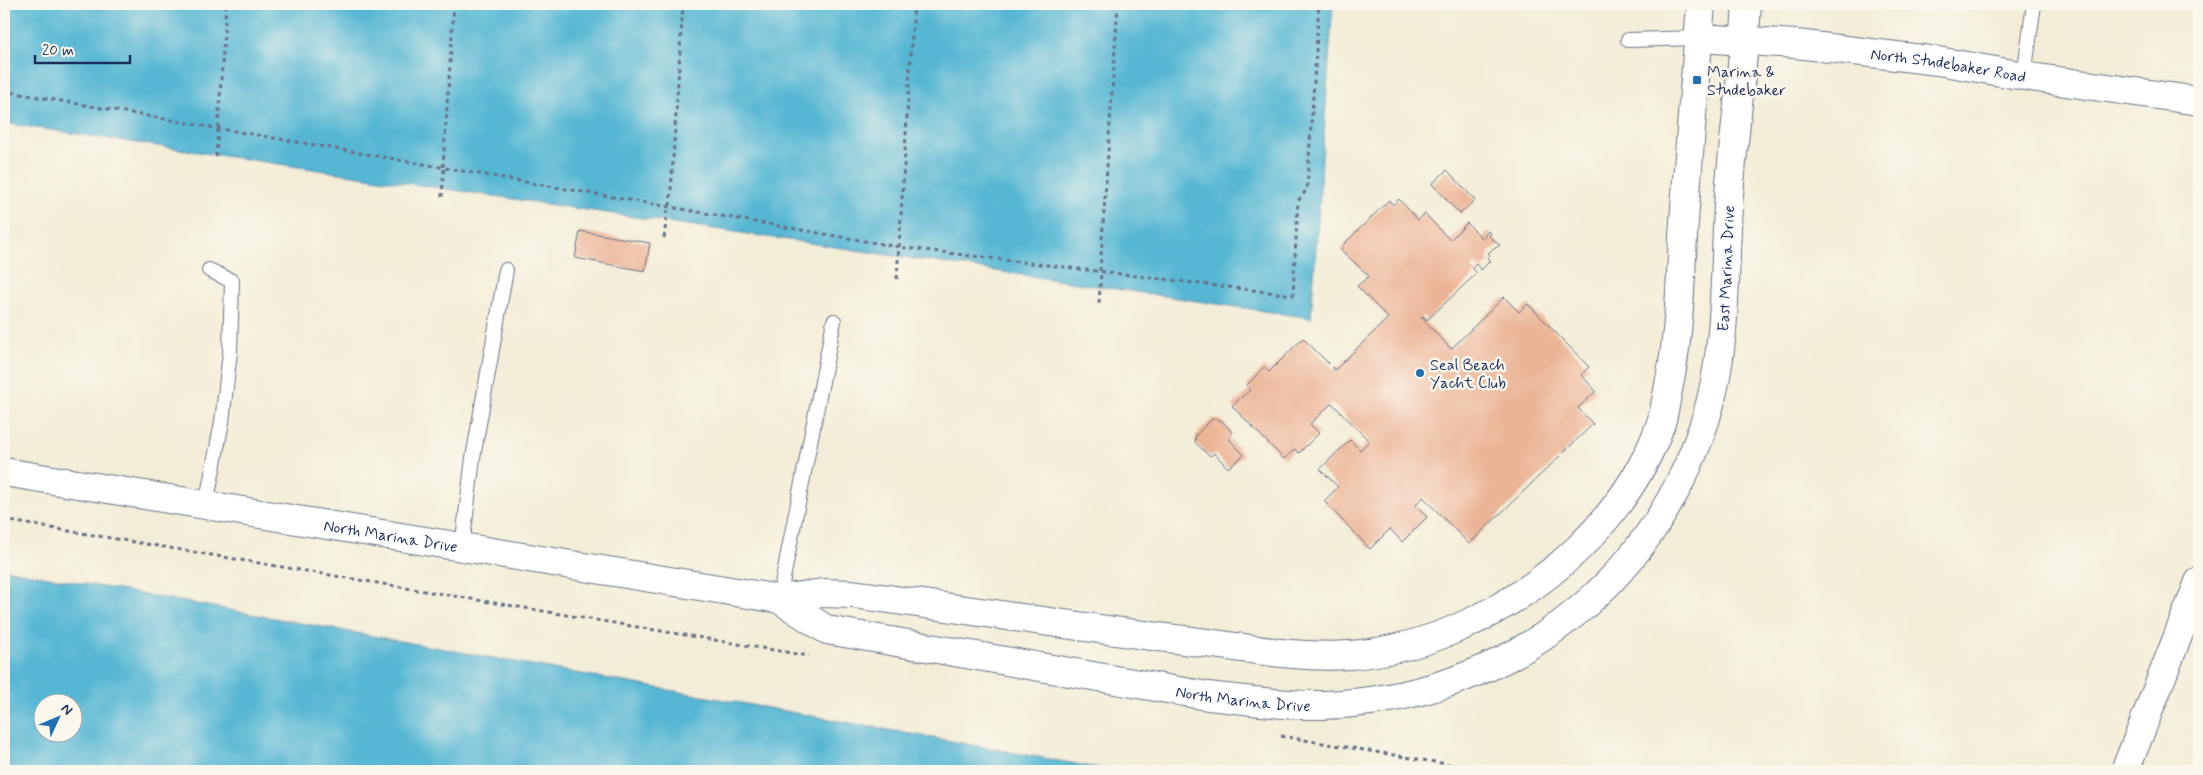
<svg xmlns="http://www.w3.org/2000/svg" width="2203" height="775" font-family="Mynerve,sans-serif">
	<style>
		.water { fill: #56b7d4; stroke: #387399; fill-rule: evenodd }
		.building { fill: #ecb496 }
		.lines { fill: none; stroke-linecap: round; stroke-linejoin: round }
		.service-casing { stroke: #677288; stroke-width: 16 }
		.secondary-casing { stroke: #677288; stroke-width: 30 }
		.trunk-casing { stroke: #677288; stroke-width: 30 }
		.path { stroke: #677288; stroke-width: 3; stroke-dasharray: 4 4; stroke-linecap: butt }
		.service { stroke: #fff; stroke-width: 14 }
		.secondary { stroke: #fff; stroke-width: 28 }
		.trunk { stroke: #fff; stroke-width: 28 }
		.poi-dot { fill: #1f6fb2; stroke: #fbf7ec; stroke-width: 2 }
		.labels { text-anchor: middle; stroke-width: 5; stroke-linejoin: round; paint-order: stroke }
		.street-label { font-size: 16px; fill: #1b2f5e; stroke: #fbf7ec }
		.poi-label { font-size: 16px; fill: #1b2f5e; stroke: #fbf7ec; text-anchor: start }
	</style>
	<rect width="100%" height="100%" fill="#fbf7ec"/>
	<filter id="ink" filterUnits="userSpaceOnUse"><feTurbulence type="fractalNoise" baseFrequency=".02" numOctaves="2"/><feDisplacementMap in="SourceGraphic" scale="10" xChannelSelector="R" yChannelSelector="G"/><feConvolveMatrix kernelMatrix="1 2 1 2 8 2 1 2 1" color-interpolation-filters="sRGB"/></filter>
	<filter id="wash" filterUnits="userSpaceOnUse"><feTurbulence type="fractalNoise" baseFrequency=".0096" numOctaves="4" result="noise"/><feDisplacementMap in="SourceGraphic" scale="20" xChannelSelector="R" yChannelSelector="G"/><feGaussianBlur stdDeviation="1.12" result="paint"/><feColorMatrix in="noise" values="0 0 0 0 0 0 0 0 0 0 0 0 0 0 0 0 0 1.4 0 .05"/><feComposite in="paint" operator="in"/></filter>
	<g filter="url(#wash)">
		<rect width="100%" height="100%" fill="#f3edd7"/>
		<g class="water">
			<polygon points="4,4 1333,4 1311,318 4,123"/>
			<path d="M4,569L1115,771H4ZM42,702H72V732H42Z"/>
		</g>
		<g id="blocks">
			<g class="building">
				<polygon points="1447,170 1475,200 1460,214 1432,184"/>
				<polygon points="1399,199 1418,220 1425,214 1450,240 1467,223 1483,239 1488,231 1491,234 1489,236 1500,245 1488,253 1490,255 1487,258 1490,261 1481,270 1476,264 1472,268 1477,273 1427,320 1423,316 1421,317 1451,349 1504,297 1519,312 1528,304 1589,367 1581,375 1596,391 1578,408 1593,424 1469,544 1423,497 1416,505 1427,517 1402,542 1390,529 1370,549 1324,501 1338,487 1320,469 1350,440 1360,450 1369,441 1332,403 1310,424 1319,433 1299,453 1295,449 1284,459 1232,406 1251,389 1247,385 1264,367 1269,372 1303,338 1335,370 1388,318 1357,286 1369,276 1341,250 1343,245 1389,200 1393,205"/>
				<polygon points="580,231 650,243 645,271 575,258"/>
				<polygon points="1212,419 1221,420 1232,432 1229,439 1244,455 1228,468 1214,453 1211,456 1206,453 1195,442 1196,435"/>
			</g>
		</g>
	</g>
	<g filter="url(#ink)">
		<use href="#blocks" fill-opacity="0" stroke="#677288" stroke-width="1"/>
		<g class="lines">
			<g class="service-casing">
				<g id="service">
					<polyline points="1628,40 1698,38"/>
					<polyline points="2024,76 2034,4"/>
					<polyline points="206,505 222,422 230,352 232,281 209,270"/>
					<polyline points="462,547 473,458 506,270"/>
					<polyline points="779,599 834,321"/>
				</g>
			</g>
			<g class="secondary-casing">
				<g id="secondary">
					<path id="s1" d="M1698,38L1796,44L1938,61L2024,76L2199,101"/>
					<path id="s2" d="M4,472L779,599L823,593L852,594C962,609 1073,626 1183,640C1238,646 1295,659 1350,655C1480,646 1618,547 1661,423C1664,413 1666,401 1668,390C1679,339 1680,290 1683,237C1688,160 1695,82 1701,4"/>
					<path id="s3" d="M779,599L827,630L1208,696C1246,700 1285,706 1323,705C1502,699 1650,591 1705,421C1727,353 1724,278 1728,207C1733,139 1743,72 1747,4"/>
				</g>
			</g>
			<g class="trunk-casing">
				<polyline id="trunk" points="2125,771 2199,582"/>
			</g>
			<g class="path">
				<polyline points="4,91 899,247 1293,295 1298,201 1307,189 1319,4"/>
				<polyline points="218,128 226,4"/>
				<polyline points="216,157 218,128"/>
				<polyline points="443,167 454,4"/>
				<polyline points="442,197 444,166"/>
				<polyline points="670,206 683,4"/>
				<polyline points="664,238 668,206"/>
				<polyline points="899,247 914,4"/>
				<polyline points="1100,271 1118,4"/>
				<polyline points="897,279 899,245"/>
				<polyline points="1099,303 1101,271"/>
				<polyline points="4,520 809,656"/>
				<polyline points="1281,736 1488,771"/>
			</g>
			<use href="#service" class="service"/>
			<use href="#secondary" class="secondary"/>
			<use href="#trunk" class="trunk"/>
		</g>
	</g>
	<g class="poi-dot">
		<rect x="1692" y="75" width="10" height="10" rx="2.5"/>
		<circle cx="1420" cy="373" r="5"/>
	</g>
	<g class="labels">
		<g class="street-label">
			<text dy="6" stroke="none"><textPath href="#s1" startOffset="252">North Studebaker Road</textPath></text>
			<text dy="6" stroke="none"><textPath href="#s3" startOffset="1222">East Marina Drive</textPath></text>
			<text dy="6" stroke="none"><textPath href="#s2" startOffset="392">North Marina Drive</textPath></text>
			<text dy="6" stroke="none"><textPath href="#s3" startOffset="479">North Marina Drive</textPath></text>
		</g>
		<g class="poi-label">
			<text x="1707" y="77">Marina &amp;<tspan x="1707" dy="18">Studebaker</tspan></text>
			<text x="1430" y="370">Seal Beach<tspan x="1430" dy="18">Yacht Club</tspan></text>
		</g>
	</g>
	<rect width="2203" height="775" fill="none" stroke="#fbf7ec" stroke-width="20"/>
	<g transform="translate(58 718) rotate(46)"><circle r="24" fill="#fbf7ec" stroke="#a1a7b3"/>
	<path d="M0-4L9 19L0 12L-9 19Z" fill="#1f6fb2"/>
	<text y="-8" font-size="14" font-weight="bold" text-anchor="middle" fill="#1b2f5e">N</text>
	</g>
	<path d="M35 55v8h95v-8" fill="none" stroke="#1b2f5e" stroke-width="2.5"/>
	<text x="42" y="55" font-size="15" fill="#1b2f5e" stroke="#fbf7ec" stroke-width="4" paint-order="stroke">20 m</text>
</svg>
